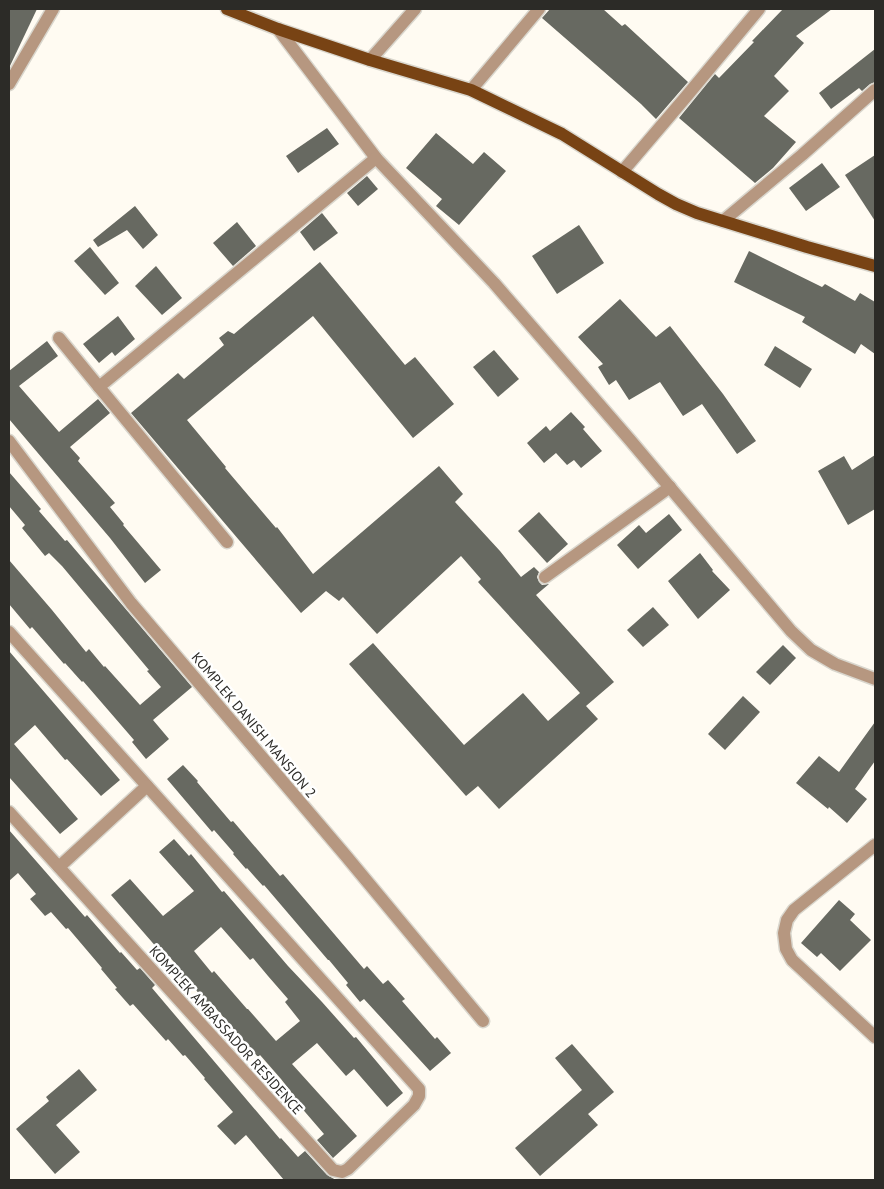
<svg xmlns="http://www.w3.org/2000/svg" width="884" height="1189" font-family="'PT Sans',sans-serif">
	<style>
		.building { fill: #676961; fill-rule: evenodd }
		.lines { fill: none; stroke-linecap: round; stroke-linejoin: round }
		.minor-casing { stroke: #d9d6cd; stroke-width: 15 }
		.primary-casing { stroke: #d9d6cd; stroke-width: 15 }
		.minor { stroke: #b69780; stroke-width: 12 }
		.primary { stroke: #784314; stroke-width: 12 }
		.labels { text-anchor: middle; stroke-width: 5; stroke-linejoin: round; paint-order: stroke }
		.street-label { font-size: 14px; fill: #2c2b27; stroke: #fff }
	</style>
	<rect width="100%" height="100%" fill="#fffbf2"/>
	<g class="building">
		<polygon points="9,9 37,9 9,68"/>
		<polygon points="550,9 603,9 622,26 625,24 688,82 656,119 641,104 542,18"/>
		<polygon points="783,9 832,9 796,36 804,43 774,76 789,91 764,116 796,142 773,168 755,183 679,118 715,74 719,78 754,42 752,41"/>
		<polygon points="875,49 875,82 870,84 862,91 859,88 831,109 819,93"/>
		<polygon points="327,128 339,144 298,173 286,156"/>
		<polygon points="436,133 473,164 484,152 506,171 459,225 436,206 442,199 406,168"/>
		<polygon points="875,155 875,221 845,175"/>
		<polygon points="822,163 840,187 806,211 789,188"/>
		<polygon points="367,176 378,189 358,206 347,193"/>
		<polygon points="135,206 158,235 143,249 127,230 98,247 93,240"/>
		<polygon points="322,213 338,233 314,251 300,232"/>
		<polygon points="237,222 256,246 233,266 213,243"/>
		<polygon points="579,225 604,263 557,294 532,256"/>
		<polygon points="90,247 119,283 105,295 74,261"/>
		<polygon points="749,251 822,287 825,284 855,301 860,293 875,302 875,354 861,344 855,354 802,322 805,317 734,282"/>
		<polygon points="320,262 405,365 415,357 454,404 413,438 313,316 187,420 226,467 225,468 276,528 277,527 313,574 439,466 463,494 455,502 500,551 521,577 534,567 539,572 537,577 539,582 542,585 549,584 536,595 614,682 586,706 598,719 499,809 478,786 466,796 349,664 373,643 464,745 523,693 548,721 580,693 478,582 481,579 461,556 377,634 343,597 339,601 326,591 301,613 131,413 178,373 184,379 224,345 219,338 228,331 234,334"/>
		<polygon points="156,266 182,298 162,315 135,286"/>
		<polygon points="620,299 656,337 670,326 723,394 756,441 737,454 702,404 683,416 660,382 629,400 616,380 609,385 598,367 603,364 578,337"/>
		<polygon points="118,316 135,339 115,356 112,352 99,363 83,344"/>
		<polygon points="47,341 58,356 19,386 59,432 98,399 110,413 70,447 80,458 78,461 115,503 110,507 124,524 123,525 161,570 145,583 110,538 9,419 9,371"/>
		<polygon points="775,346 812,369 800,388 764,365"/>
		<polygon points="494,350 519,379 498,397 473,367"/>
		<polygon points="571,412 585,427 583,429 602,451 581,468 574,460 567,465 556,453 544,463 527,443 546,426 550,431"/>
		<polygon points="875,455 875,509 848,525 818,471 844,456 852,470"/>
		<polygon points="9,472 41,509 39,511 65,541 67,540 192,687 153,720 169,739 146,759 132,742 134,740 83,681 82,682 65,663 64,664 32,627 30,629 9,604 9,560 52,610 86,652 89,649 104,667 105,666 140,705 161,687 147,671 149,670 62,566 49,553 45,556 22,528 25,525 9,506"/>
		<polygon points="539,512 568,544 547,563 518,531"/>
		<polygon points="669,514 682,530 638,569 617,545 639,525 646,533"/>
		<polygon points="700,553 713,570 712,571 730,590 698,619 668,581"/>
		<polygon points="653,607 669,625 643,647 627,630"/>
		<polygon points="783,645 796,658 770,685 756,672"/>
		<polygon points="9,651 120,780 101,796 67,759 65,760 35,725 14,744 78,819 60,834 9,777"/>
		<polygon points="743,696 760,712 725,750 708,734"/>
		<polygon points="875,722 875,761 855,789 867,799 847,823 829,807 828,809 796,783 819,756 839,772"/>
		<polygon points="183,765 198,781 197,782 231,822 233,821 280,876 283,874 364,969 367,966 383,984 388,980 405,999 402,1001 435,1039 437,1037 451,1053 430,1071 364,999 360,1002 346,985 348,983 329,960 328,960 264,885 263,886 247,868 246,869 233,854 234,853 214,830 212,832 167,779"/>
		<polygon points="9,830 85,917 87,915 120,953 121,952 137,970 140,968 155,985 152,988 280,1139 281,1138 298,1157 305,1151 327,1175 336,1180 284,1180 246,1135 235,1145 217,1126 233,1112 204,1079 205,1078 185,1055 183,1056 168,1039 166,1041 133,1004 130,1006 115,989 117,988 101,969 102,968 68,928 66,929 51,912 45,916 30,899 36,894 18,873 9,881"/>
		<path d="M174,839L189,856L191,854L222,892L224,891L288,966L322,1002L354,1038L356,1037L403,1093L387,1107L354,1069L346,1076L317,1043L292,1064L357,1136L333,1158L317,1140L324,1134L293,1098L295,1097L281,1079L260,1055L258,1057L212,1004L209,1006L192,985L189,987L176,973L180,969L161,947L158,949L111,895L130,879L163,916L194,891L159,852ZM221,927L250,960L253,958L268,976L288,999L285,1002L300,1021L276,1041L248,1009H247L214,971L212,973L194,951Z"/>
		<polygon points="839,900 855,914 850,920 871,940 840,971 821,953 817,957 801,943"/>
		<polygon points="572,1044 614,1092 588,1114 598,1125 540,1176 515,1148 582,1090 555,1058"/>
		<polygon points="79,1069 97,1090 56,1125 80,1152 55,1174 16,1129 49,1101 46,1097"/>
	</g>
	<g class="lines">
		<g class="minor-casing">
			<g id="minor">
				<polyline points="278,29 376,158 494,283 630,440 791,631 811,650 835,664 875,679"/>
				<polyline points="370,60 415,9"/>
				<polyline points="9,84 53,9"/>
				<polyline points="471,90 539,9"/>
				<polyline points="622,172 685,98 759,9"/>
				<polyline points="723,221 802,155 875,90"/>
				<polyline points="59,338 99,387"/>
				<polyline points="9,441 131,603 346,856 483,1021"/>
				<polyline points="227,542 99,387 376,158"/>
				<polyline points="545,577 670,487"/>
				<polyline points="9,632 419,1089 419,1096 414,1105 348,1169 342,1172 333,1170 9,812"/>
				<polyline points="875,845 794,910 787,920 784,933 786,949 792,960 875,1037"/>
				<polyline points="59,867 147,786"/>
			</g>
		</g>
		<g class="primary-casing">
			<polyline id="primary" points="227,9 278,29 370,60 471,90 562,134 658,194 676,204 697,213 807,247 875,266"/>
		</g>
		<use href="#minor" class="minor"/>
		<use href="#primary" class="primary"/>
	</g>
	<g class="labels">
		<g class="street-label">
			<text transform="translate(254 725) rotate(50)" y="5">KOMPLEK DANISH MANSION 2</text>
			<text transform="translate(226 1030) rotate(48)" y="5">KOMPLEK AMBASSADOR RESIDENCE</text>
		</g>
	</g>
	<rect width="884" height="1189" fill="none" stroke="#2c2b27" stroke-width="20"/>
</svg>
